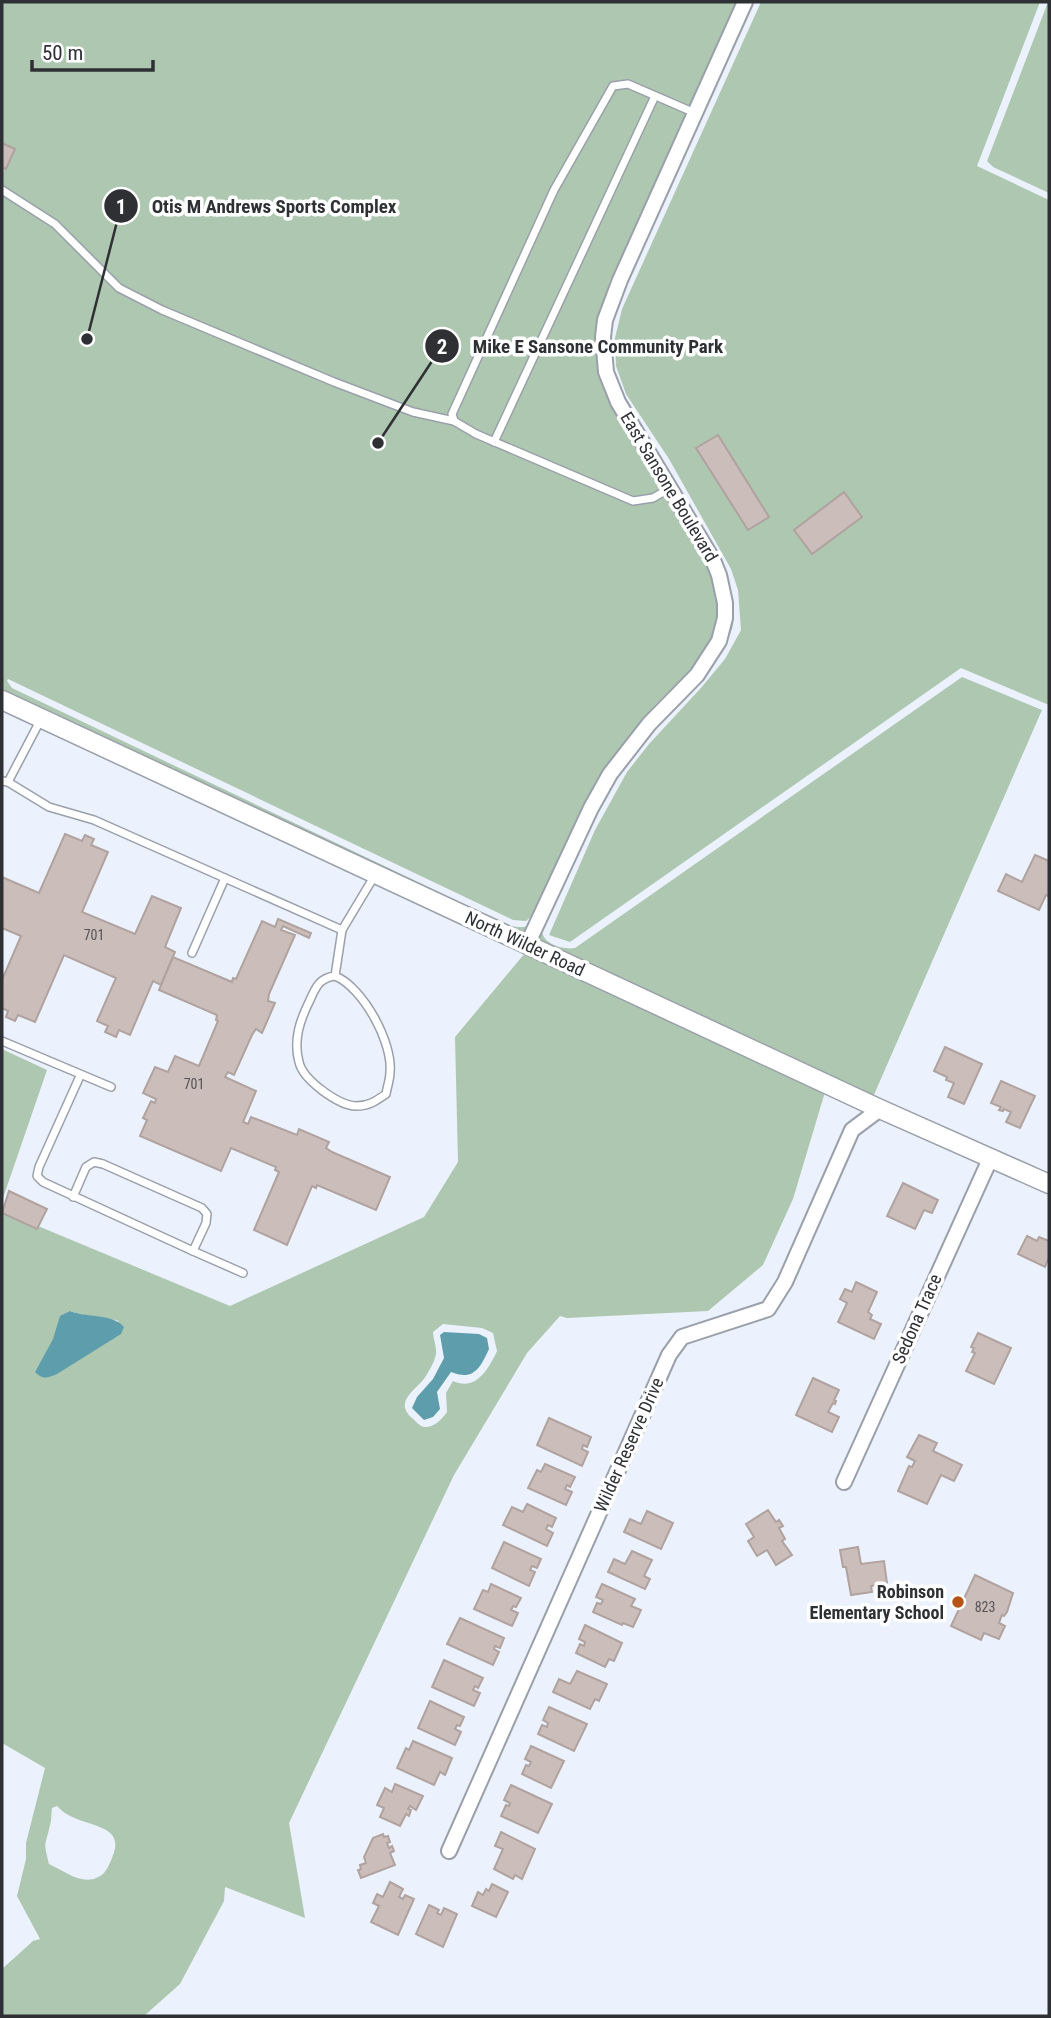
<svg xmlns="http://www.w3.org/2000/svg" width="1051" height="2018" font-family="'Roboto Condensed',sans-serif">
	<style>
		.green { fill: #aec7b0; fill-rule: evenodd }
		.water { fill: #5e9eac }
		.building { fill: #cbbdb9; stroke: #b0a39f; stroke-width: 2 }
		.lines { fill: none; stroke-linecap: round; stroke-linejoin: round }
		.service-casing { stroke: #9aa0aa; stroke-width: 10 }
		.minor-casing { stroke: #9aa0aa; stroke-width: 18 }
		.tertiary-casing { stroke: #9aa0aa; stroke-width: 21 }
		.service { stroke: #fff; stroke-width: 7 }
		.minor { stroke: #fff; stroke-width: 14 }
		.tertiary { stroke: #fff; stroke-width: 18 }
		.poi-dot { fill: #b65417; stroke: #fff; stroke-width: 2.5 }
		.labels { text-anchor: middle; stroke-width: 7; stroke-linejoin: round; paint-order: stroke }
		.number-label { font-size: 14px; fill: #555355 }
		.street-label { font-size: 18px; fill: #2e3034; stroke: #fff }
		.poi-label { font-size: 18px; font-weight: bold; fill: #2e3034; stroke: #fff; text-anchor: end }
		.leader { fill: none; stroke: #2e3034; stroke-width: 2.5 }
		.callout-dot { fill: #2e3034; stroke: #fff; stroke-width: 2.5 }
		.mark-label { font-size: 21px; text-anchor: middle; font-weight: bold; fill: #fff }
		.callout-label { font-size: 19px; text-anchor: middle; font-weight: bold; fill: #2e3034; stroke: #fff; stroke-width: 7; stroke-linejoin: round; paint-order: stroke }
	</style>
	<rect width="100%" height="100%" fill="#ecf2fd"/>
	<g class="green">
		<path d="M2,2H738L610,281C600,311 591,343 599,374C606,402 623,427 637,450C656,480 675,510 693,541C704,560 719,588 718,610C716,649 688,672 663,697C601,758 569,838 533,915L526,921L513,920L8,679L7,681L12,688L510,926C524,928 530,928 540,918C565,866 587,811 619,761C651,711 720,675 726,613C728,591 714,563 703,544C684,511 664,480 645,448C630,425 613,400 607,372C600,342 607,313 618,284L747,2H752L615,305L607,338L609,368L620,397L662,462L723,572C729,586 737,614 732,629C728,642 717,655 709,666C681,701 647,730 621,767C586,816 566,877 542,931C543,944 563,950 575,948L962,677L1042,710L873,1097L2,691Z"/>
		<polygon points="761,2 1040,2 977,166 1049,200 1049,705 961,668 570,942 549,935 595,830 627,772 649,744 700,689 725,659 741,630 738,590 731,569 669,459 626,394 616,366 615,338 622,309"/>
		<polygon points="1048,2 1049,2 1049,193 993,167 987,161"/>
		<path d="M525,953L825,1092L793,1199L763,1265L708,1311L567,1318L560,1316L527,1353L454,1475L289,1823L305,1918L225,1887L224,1901L180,1984L144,2016H2V1969L33,1941L40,1939L17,1896L26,1859V1843L45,1768L2,1743V1211L230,1306L424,1217L458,1162L455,1037ZM70,1311C86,1317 103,1316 119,1321L35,1372ZM443,1324L482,1328L493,1333L497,1351C489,1368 476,1392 453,1381L446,1393L447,1412C442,1419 435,1427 425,1427C420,1427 416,1421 412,1418C394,1402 414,1391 424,1379C428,1373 435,1361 436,1354C437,1347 433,1339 433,1332ZM57,1806C77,1830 129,1819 112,1858C109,1865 106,1873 100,1876C83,1887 65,1871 49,1864C43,1839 45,1849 50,1825C52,1819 51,1814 52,1808Z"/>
		<polygon points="2,1049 47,1070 2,1201"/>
	</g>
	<g class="water">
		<path d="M70,1311C87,1318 112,1313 124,1327L121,1334L57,1374C47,1378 43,1380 35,1372L53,1339L60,1316Z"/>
		<path d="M444,1332L479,1334L487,1338L489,1349C480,1369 473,1381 451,1372L437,1392L440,1409L433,1417L424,1420L412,1408L417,1397L433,1379L444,1358L440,1335Z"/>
	</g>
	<g class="building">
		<polygon points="2,143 15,149 6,169 2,167"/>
		<polygon points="718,435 769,517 748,530 696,448"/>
		<polygon points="844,492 862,517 812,554 794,530"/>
		<polygon points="65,834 82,841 85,835 94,839 91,845 108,852 82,912 135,934 152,896 181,908 165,947 175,952 161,985 153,981 130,1035 119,1030 116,1037 105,1032 108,1026 97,1021 116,978 64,955 35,1022 18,1015 15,1021 6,1017 8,1011 2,1008 2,980 21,936 2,928 2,877 39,893"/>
		<polygon points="1035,855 1049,861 1049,896 1046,895 1039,910 998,891 1006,874 1022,882"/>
		<polygon points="278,919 311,933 309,938 283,926 281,930 295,935 269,994 268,1001 275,1003 262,1033 256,1029 252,1035 234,1075 228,1072 225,1077 256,1091 243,1122 248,1124 251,1117 297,1135 299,1129 329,1142 326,1148 332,1152 390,1177 376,1210 317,1185 316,1188 312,1186 287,1245 254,1230 279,1172 275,1170 276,1167 231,1148 221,1171 140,1136 147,1120 143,1118 151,1101 155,1103 156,1099 143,1093 155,1067 168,1072 175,1056 199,1066 218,1021 216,1020 217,1015 159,990 173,957 232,982 233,978 236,979 262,921 275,927"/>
		<polygon points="945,1047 982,1064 964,1104 948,1097 954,1083 946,1080 947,1077 934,1071"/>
		<polygon points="1001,1081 1035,1096 1020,1128 1006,1122 1011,1112 1004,1109 1003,1111 999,1110 1001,1107 991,1103"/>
		<polygon points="903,1183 938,1200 932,1213 924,1210 915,1229 887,1216"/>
		<polygon points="9,1191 47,1209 37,1229 2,1213"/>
		<polygon points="1027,1236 1037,1241 1039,1237 1049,1241 1049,1257 1045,1267 1018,1254"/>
		<polygon points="856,1282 877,1292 868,1312 872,1315 870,1319 881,1324 874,1339 838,1322 847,1303 840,1299 845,1289 852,1292"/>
		<polygon points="978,1333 1011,1348 994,1384 966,1371 975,1353 972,1352 974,1348 971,1347"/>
		<polygon points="813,1378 839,1390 834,1400 836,1401 835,1404 833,1403 828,1412 839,1417 832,1432 796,1415"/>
		<polygon points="549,1418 591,1437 587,1447 583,1445 582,1449 588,1452 582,1466 537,1445"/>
		<polygon points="919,1435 937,1443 933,1451 962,1465 954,1481 941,1475 927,1504 898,1491 909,1466 912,1467 915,1461 907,1457"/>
		<polygon points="545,1464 575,1477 570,1487 567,1485 565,1489 572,1492 566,1505 528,1488 537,1470 541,1472"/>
		<polygon points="527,1504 556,1518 552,1527 548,1525 546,1529 553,1533 547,1546 503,1525 512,1507 523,1512"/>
		<polygon points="768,1510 776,1522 779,1520 783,1526 779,1528 785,1539 782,1541 792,1555 776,1565 767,1550 757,1556 748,1541 754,1537 746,1524"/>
		<polygon points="647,1511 673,1523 661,1549 624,1532 630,1519 641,1524"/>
		<polygon points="504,1542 541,1559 537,1568 532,1566 530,1570 535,1572 529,1586 492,1568"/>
		<polygon points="858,1547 861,1564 884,1561 887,1583 871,1586 872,1592 851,1595 846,1567 843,1567 840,1550"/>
		<polygon points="632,1551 652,1560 644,1576 650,1579 645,1589 608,1572 614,1559 625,1564"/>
		<polygon points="975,1575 1013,1593 1007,1612 1004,1616 1002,1615 999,1623 1005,1626 999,1639 984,1633 981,1640 951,1626"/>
		<polygon points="491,1584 521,1598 516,1607 513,1606 511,1610 518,1613 512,1626 474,1609 483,1590 488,1592"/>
		<polygon points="602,1584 635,1599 631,1606 641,1610 633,1627 623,1623 622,1625 593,1612 597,1603 601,1604 603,1600 596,1597"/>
		<polygon points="460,1618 504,1638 500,1648 495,1646 494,1649 499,1652 493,1665 447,1644"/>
		<polygon points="585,1625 622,1643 614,1661 609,1659 605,1667 576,1653 580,1644 584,1646 585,1642 579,1639"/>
		<polygon points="444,1660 483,1678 478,1688 475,1686 473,1690 480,1693 474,1706 432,1687"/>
		<polygon points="577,1671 607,1684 599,1701 595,1699 590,1709 553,1692 559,1679 570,1684"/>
		<polygon points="430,1701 464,1717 460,1726 457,1725 455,1729 461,1732 455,1745 418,1728"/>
		<polygon points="549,1707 587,1724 574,1751 538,1734 542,1725 547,1727 548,1723 543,1720"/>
		<polygon points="413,1741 452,1758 445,1775 440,1772 434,1785 397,1768 406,1748 409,1750"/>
		<polygon points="531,1746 564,1761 551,1788 522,1774 526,1765 529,1766 531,1762 525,1759"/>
		<polygon points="395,1784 423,1796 416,1810 410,1806 408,1809 411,1810 409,1816 406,1814 400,1826 380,1817 384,1808 377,1805 385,1788 392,1792"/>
		<polygon points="511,1785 552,1804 538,1833 501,1816 506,1805 509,1806 510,1803 504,1800"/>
		<polygon points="501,1832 535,1849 522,1879 515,1875 513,1879 494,1869 503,1849 495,1846"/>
		<polygon points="383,1834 384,1837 388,1836 390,1842 387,1843 389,1848 392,1846 394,1851 390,1853 395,1865 361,1878 358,1870 361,1869 360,1865 366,1863 364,1857 373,1838"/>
		<polygon points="390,1882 403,1889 399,1897 403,1899 405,1895 414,1899 398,1935 371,1922 379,1906 373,1903 377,1894 383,1897"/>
		<polygon points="492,1884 508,1892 496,1917 472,1906 478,1892 483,1895 486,1889 489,1891"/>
		<polygon points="429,1905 439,1910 437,1913 441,1915 444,1908 457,1914 443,1947 416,1934"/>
	</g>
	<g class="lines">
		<g class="service-casing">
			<g id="service">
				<polyline points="2,190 55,224 119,288 162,310 334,382 413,412 454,421"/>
				<polyline points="494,442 655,96"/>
				<polyline points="670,488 653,498 633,501 476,434 454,421 452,414 554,190 613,86 628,84 695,113"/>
				<polyline points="2,781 8,782 41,719"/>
				<polyline points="8,782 49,807 94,820 342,930 375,875"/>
				<polyline points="192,953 225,878"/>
				<path d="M335,976C320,978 316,986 310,1000C300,1020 293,1040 299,1062C303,1080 338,1105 356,1106C369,1106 376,1101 386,1094C387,1087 390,1080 390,1072C393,1043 363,987 335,976L342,930"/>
				<polyline points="2,1041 111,1087"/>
				<polyline points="73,1197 86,1167 94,1162 103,1164 202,1208 207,1214 206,1223 193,1251 43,1182 37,1176 39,1167 80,1076"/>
				<polyline points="193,1251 243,1273"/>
			</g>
		</g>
		<g class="minor-casing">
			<g id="minor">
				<polyline points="527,945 591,808 610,774 649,724 697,675 719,641 725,618 725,603 719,575 713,560 618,402 606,372 603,337 605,320 620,280 745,2"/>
				<polyline points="844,1482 991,1157"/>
				<polyline points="449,1851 669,1355 682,1337 768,1309 785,1282 852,1130 880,1109"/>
			</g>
		</g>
		<g class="tertiary-casing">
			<polyline id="tertiary" points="2,700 880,1109 1049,1184"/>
		</g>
		<use href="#service" class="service"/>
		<use href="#minor" class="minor"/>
		<use href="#tertiary" class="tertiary"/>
	</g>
	<circle class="poi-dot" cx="958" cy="1602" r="7"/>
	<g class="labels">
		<g class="number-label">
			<text x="94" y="940">701</text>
			<text x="194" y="1089">701</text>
			<text x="985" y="1612">823</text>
		</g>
		<g class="street-label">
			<text transform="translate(669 487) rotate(59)" y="6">East Sansone Boulevard</text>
			<text transform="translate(525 944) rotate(25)" y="6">North Wilder Road</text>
			<text transform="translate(917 1319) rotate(-66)" y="6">Sedona Trace</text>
			<text transform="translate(629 1445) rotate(-66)" y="6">Wilder Reserve Drive</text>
		</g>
		<g class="poi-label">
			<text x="944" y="1598">Robinson<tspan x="944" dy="21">Elementary School</tspan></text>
		</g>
	</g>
	<path class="leader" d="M87 339L121 206M378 443L442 346"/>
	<g class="callout-dot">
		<circle cx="87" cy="339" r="7"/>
		<circle cx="378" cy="443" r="7"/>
		<circle cx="121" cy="206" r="18"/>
		<circle cx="442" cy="346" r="18"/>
	</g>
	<g class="mark-label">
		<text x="121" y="214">1</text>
		<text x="442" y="354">2</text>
	</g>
	<g class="callout-label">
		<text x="274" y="213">Otis M Andrews Sports Complex</text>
		<text x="598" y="353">Mike E Sansone Community Park</text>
	</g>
	<rect width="1051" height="2018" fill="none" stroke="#2e3034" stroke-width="7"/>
	<path d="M32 60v10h121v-10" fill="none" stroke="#2e3034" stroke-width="3.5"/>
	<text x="42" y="60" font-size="21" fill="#2e3034" stroke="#ffffff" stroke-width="5" paint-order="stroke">50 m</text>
</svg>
